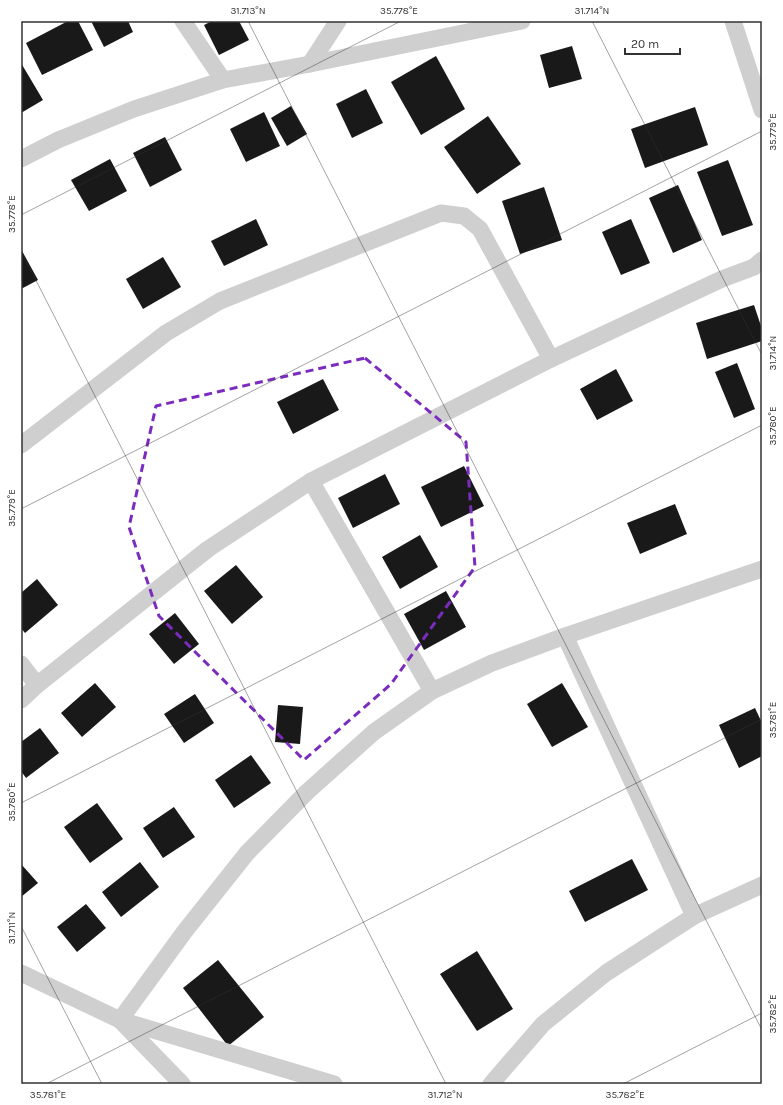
<svg xmlns="http://www.w3.org/2000/svg" width="783" height="1105" font-family="Karla,sans-serif">
	<style>
		.building { fill: #191919 }
		.lines { fill: none; stroke-linecap: round; stroke-linejoin: round }
		.minor { stroke: #cfcfcf; stroke-width: 17 }
		.marked { fill: none; stroke: #7b2cbf; stroke-width: 3; stroke-dasharray: 8 5; stroke-linejoin: round }
		.ticks { fill: none; stroke: #323232; stroke-width: 1; stroke-opacity: 0.45 }
		.neatline { fill: none; stroke: #323232; stroke-width: 1.5 }
		.ticks-label { font-size: 10px; text-anchor: middle; fill: #323232 }
	</style>
	<rect width="100%" height="100%" fill="#fff"/>
	<g class="building">
		<polygon points="68,21 78,21 93,50 42,75 26,43"/>
		<polygon points="91,21 128,21 133,32 104,47"/>
		<polygon points="212,21 239,21 249,40 219,55 204,25"/>
		<polygon points="572,46 582,79 549,88 540,55"/>
		<polygon points="436,56 465,109 421,135 391,82"/>
		<polygon points="21,63 43,100 21,113"/>
		<polygon points="366,89 383,123 352,138 336,104"/>
		<polygon points="291,106 307,134 287,146 271,118"/>
		<polygon points="695,107 708,145 645,168 631,129"/>
		<polygon points="264,112 280,146 246,162 230,129"/>
		<polygon points="488,116 521,164 477,194 444,147"/>
		<polygon points="165,137 182,170 150,187 133,153"/>
		<polygon points="110,159 127,191 89,211 71,180"/>
		<polygon points="728,160 753,225 722,236 697,172"/>
		<polygon points="678,185 702,240 673,253 649,198"/>
		<polygon points="544,187 562,240 520,254 502,201"/>
		<polygon points="256,219 268,245 224,266 211,241"/>
		<polygon points="631,219 650,263 621,275 602,232"/>
		<polygon points="21,249 38,280 21,289"/>
		<polygon points="163,257 181,287 143,309 126,279"/>
		<polygon points="754,305 762,329 762,341 707,359 696,323"/>
		<polygon points="737,363 755,409 734,418 715,372"/>
		<polygon points="616,369 633,401 597,420 580,389"/>
		<polygon points="323,379 339,410 293,434 277,402"/>
		<polygon points="464,466 484,506 441,527 421,487"/>
		<polygon points="385,474 400,504 353,528 338,498"/>
		<polygon points="675,504 687,534 640,554 627,523"/>
		<polygon points="420,535 438,567 400,589 382,557"/>
		<polygon points="236,565 263,597 232,624 204,591"/>
		<polygon points="37,579 58,605 25,633 21,628 21,593"/>
		<polygon points="446,591 466,627 424,650 404,614"/>
		<polygon points="175,613 199,644 174,664 149,634"/>
		<polygon points="95,683 116,707 82,737 61,713"/>
		<polygon points="562,683 588,727 552,747 527,704"/>
		<polygon points="195,694 214,723 184,743 164,714"/>
		<polygon points="278,705 303,707 300,744 275,742"/>
		<polygon points="755,708 762,723 762,756 739,768 719,725"/>
		<polygon points="40,728 59,753 26,778 21,771 21,742"/>
		<polygon points="251,755 271,783 234,808 215,780"/>
		<polygon points="97,803 123,839 90,863 64,827"/>
		<polygon points="174,807 195,837 163,858 143,828"/>
		<polygon points="632,859 648,890 585,922 569,891"/>
		<polygon points="140,862 159,887 121,917 102,892"/>
		<polygon points="21,864 38,883 21,897"/>
		<polygon points="86,904 106,928 77,952 57,927"/>
		<polygon points="477,951 513,1009 477,1031 440,974"/>
		<polygon points="218,960 264,1017 228,1046 183,988"/>
	</g>
	<g class="lines">
		<g class="minor">
			<polyline points="183,21 223,80"/>
			<polyline points="733,21 762,110"/>
			<polyline points="310,64 338,21"/>
			<polyline points="21,159 58,140 134,109 223,80 310,64 522,21"/>
			<polyline points="21,445 166,333 220,301 441,213 464,216 480,229 551,359"/>
			<polyline points="311,481 432,691"/>
			<polyline points="565,636 694,916"/>
			<polyline points="21,664 37,685"/>
			<polyline points="21,700 37,685 208,549 311,481 551,359 722,279 754,267 762,260"/>
			<polyline points="21,973 120,1020 334,1084"/>
			<polyline points="182,1084 120,1020 185,931 247,853 307,792 374,732 432,691 492,663 565,636 762,569"/>
			<polyline points="491,1084 543,1024 606,973 694,916 762,885"/>
		</g>
	</g>
	<path class="marked" d="M365,358L466,442L475,567L391,684L304,760L159,616L129,527L156,406Z"/>
	<path class="ticks" d="M248,21L762,1030M592,21L762,355M21,215L401,21M21,251L446,1084M21,509L762,131M21,803L762,425M21,926L102,1084M46,1084L762,719M623,1084L762,1013"/>
	<rect width="783" height="1105" fill="none" stroke="#ffffff" stroke-width="44"/>
	<path d="M625 48v6h55v-6" fill="none" stroke="#323232" stroke-width="2"/>
	<text x="631" y="48" font-size="12" fill="#323232" stroke="#ffffff" stroke-width="3" paint-order="stroke">20 m</text>
	<rect x="22" y="22" width="739" height="1061" class="neatline"/>
	<g class="ticks-label">
		<text x="248" y="14">31.713°N</text>
		<text x="399" y="14">35.778°E</text>
		<text x="592" y="14">31.714°N</text>
		<text transform="translate(772 132) rotate(-90)" y="4">35.779°E</text>
		<text transform="translate(11 214) rotate(-90)" y="4">35.778°E</text>
		<text transform="translate(772 353) rotate(-90)" y="4">31.714°N</text>
		<text transform="translate(772 426) rotate(-90)" y="4">35.780°E</text>
		<text transform="translate(11 508) rotate(-90)" y="4">35.779°E</text>
		<text transform="translate(772 720) rotate(-90)" y="4">35.781°E</text>
		<text transform="translate(11 802) rotate(-90)" y="4">35.780°E</text>
		<text transform="translate(11 928) rotate(-90)" y="4">31.711°N</text>
		<text transform="translate(772 1014) rotate(-90)" y="4">35.782°E</text>
		<text x="48" y="1098">35.781°E</text>
		<text x="445" y="1098">31.712°N</text>
		<text x="625" y="1098">35.782°E</text>
	</g>
</svg>
